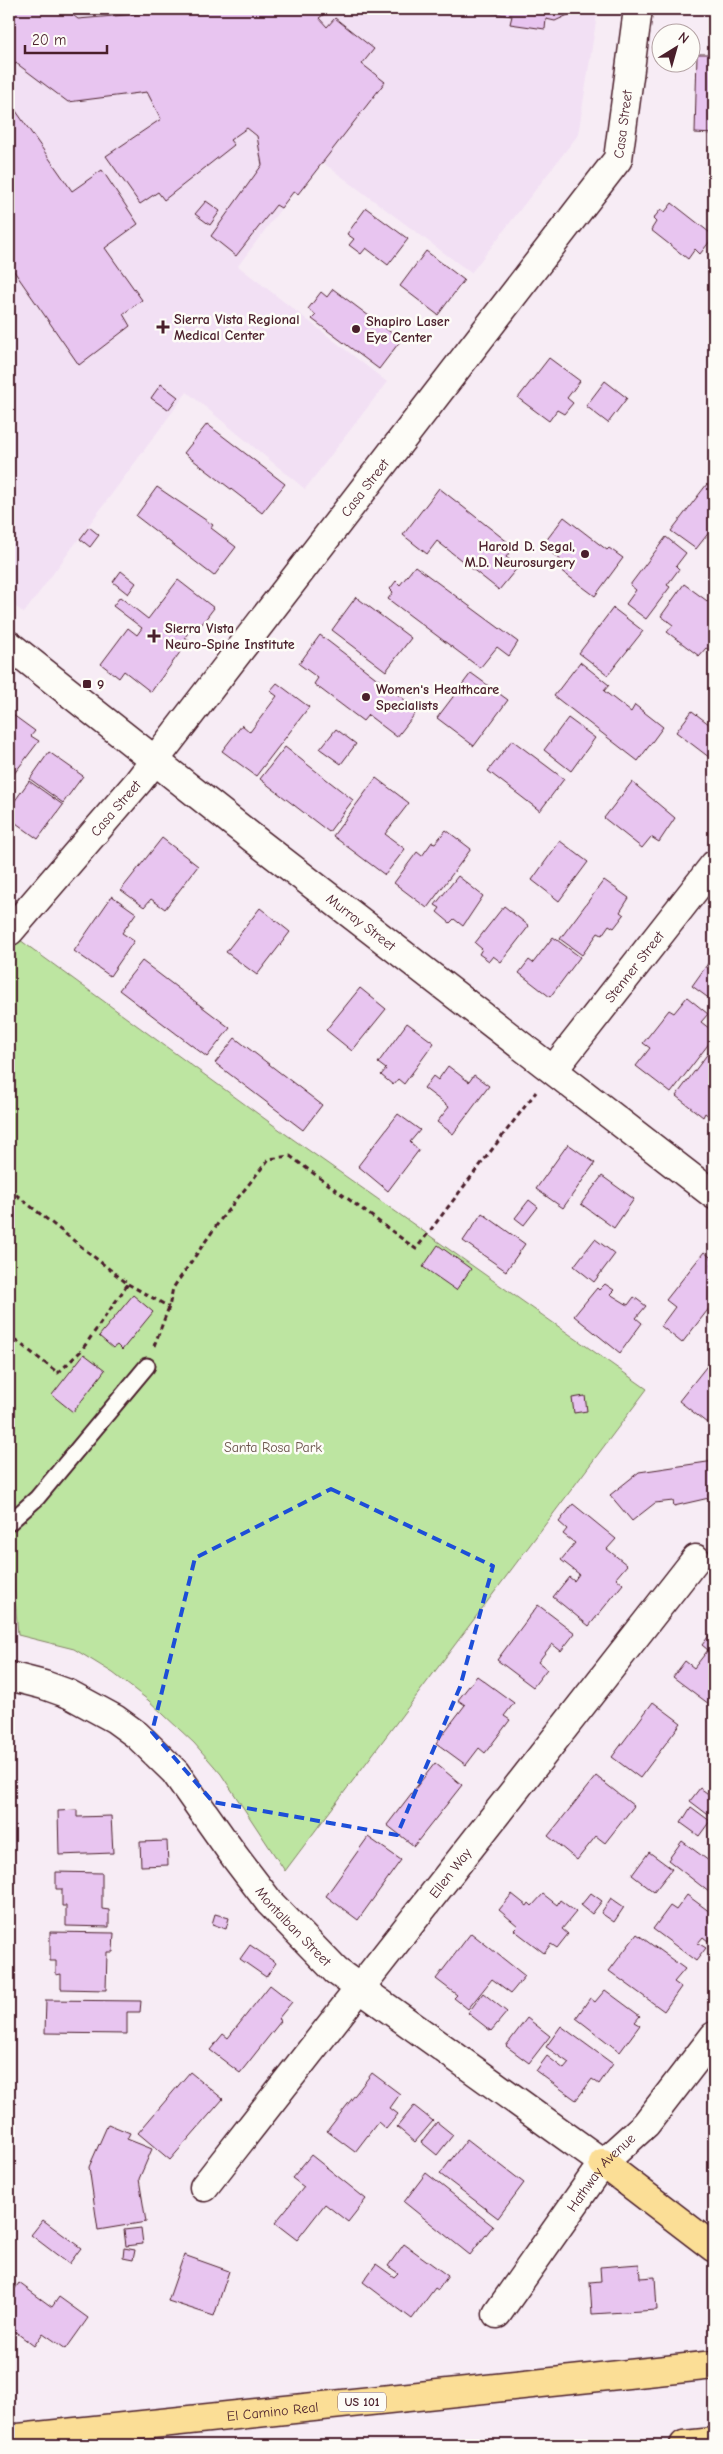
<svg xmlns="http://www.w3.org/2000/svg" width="723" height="2454" font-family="'Comic Neue',sans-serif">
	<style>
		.built { fill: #f2e0f4 }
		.green { fill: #bde5a1; stroke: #848266 }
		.building { fill: #e8c5f0; stroke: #4a1f2b }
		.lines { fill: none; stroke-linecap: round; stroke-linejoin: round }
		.service-casing { stroke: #4a1f2b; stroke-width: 19 }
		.minor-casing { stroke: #4a1f2b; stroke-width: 31 }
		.motorway-casing { stroke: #4a1f2b; stroke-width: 31 }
		.path { stroke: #4a1f2b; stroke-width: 3; stroke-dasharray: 5 4; stroke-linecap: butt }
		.service { stroke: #fdfcf7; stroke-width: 15 }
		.minor { stroke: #fdfcf7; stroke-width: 28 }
		.motorway { stroke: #fbde96; stroke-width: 28 }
		.marked { fill: none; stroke: #1d4ed8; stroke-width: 4; stroke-dasharray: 10 6; stroke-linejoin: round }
		.poi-dot { fill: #4a1f2b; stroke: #fdfcf7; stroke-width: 2 }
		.labels { text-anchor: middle; stroke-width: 5; stroke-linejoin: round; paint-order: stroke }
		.shield { fill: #fdfcf7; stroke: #806168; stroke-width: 1 }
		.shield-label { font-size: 12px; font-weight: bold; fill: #4a1f2b }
		.street-label { font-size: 14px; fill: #4a1f2b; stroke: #fdfcf7 }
		.poi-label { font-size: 14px; font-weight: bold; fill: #4a1f2b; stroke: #fdfcf7; text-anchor: start }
		.park-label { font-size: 14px; fill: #675048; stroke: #fdfcf7 }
	</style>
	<rect width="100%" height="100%" fill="#f7ecf5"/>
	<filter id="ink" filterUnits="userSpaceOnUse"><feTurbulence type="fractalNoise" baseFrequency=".02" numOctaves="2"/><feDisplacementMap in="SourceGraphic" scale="10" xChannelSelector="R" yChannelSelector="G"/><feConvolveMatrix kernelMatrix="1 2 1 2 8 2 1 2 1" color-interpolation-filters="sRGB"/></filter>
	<g filter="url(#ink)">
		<polygon class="built" points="9,9 598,9 578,135 471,273 318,159 238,266 387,382 305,489 187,392 24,613 9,602"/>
		<polygon class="green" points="9,932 287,1135 647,1389 285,1871 221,1774 194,1743 148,1700 113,1673 74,1649 18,1635 13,1573 9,1569"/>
		<g class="building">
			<polygon points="9,9 65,9 78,19 161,12 163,9 331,9 319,18 327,27 335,18 374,49 362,64 385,82 298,194 294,191 281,208 276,205 236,256 211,236 262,165 257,136 247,128 230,140 234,145 164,200 158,192 140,204 106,156 161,119 147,92 68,102 16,63 9,73"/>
			<polygon points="480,9 574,9 570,14 555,21 546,19 545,29 510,24 512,16 480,11"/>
			<polygon points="697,54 714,54 714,134 695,133"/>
			<polygon points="9,101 72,191 102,170 138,224 105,248 142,300 123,314 130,326 79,365 9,264"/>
			<polygon points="206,201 220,211 210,225 195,214"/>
			<polygon points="672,203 714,236 700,254 695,249 688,259 651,230 656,222 653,219 661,209 665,212"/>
			<polygon points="366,208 408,239 388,265 366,248 361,254 349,245 354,239 347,234"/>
			<polygon points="426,251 464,280 438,315 400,286"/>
			<polygon points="333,289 401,340 379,369 312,319 316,315 308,309 321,292 327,297"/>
			<polygon points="549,358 580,381 567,398 573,403 564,414 557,410 549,421 518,398"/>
			<polygon points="605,381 627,398 608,423 586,406"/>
			<polygon points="161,384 178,397 168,410 151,398"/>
			<polygon points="207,424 285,484 262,513 184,453"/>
			<polygon points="707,484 714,490 714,526 696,549 671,531"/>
			<polygon points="157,487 213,525 211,528 236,547 214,576 136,516"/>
			<polygon points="439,488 514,547 506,557 518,567 499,590 437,541 427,554 403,535"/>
			<polygon points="564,517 607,550 609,548 623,558 595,596 556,567 561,560 542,546"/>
			<polygon points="89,527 99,535 90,547 80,539"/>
			<polygon points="666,537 686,553 676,566 679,569 667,585 670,587 646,619 626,604 636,590 630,585"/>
			<polygon points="415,566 518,642 509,656 497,647 480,668 388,599 393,592 390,589 396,581 400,585"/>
			<polygon points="121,571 136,583 128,594 113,582"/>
			<polygon points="178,580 214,608 201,625 196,622 185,637 189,640 151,692 124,671 119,678 101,664 128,628 137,635 142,628 113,606 120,597 148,619"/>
			<polygon points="684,584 714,606 714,653 706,648 699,656 667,632 673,625 661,616"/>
			<polygon points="356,597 411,638 386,671 332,630"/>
			<polygon points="613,608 643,631 608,675 579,653"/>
			<polygon points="320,635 418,710 397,737 368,715 363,721 314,684 318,678 299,664"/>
			<polygon points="580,662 609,685 604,691 631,712 635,705 663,727 638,761 554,696"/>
			<polygon points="471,673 508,700 474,746 437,718"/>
			<polygon points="277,683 309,707 256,776 222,751 242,725 250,732 277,696 270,691"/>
			<polygon points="692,711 714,728 714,761 676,732"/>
			<polygon points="9,712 35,731 31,736 39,741 10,779"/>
			<polygon points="568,718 595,738 571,771 544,750"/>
			<polygon points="336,729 356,744 341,764 320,749"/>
			<polygon points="512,740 564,779 540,811 488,771"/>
			<polygon points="285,747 353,800 329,832 260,779"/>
			<polygon points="49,752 83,776 63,803 30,779"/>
			<polygon points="376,778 409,803 385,834 405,849 385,875 333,836"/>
			<polygon points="29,781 63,805 38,839 9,818 9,809"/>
			<polygon points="632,782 675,818 659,842 651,837 642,848 604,818"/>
			<polygon points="446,830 471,849 427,908 394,883 417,852 422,856 432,842 435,843"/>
			<polygon points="162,838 198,866 165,909 151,899 144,907 121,890"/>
			<polygon points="560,841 588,862 559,901 532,880"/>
			<polygon points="458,876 483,896 463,926 454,919 450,923 437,912 440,908 435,905"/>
			<polygon points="604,880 629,898 620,912 624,915 614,928 609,925 602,935 598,933 582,955 560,939"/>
			<polygon points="112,896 136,913 122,933 134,941 110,976 74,951"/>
			<polygon points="504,906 529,926 501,962 493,956 489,961 479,954 482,949 475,943"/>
			<polygon points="260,908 290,932 257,975 226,952"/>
			<polygon points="553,937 580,957 550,997 519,973 529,960 533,963"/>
			<polygon points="714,955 714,1002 692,986"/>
			<polygon points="142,961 230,1028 207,1057 119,990"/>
			<polygon points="360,988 386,1009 352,1051 326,1030"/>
			<polygon points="687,997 708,1014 701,1022 714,1032 714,1037 671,1093 636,1066 650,1048 643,1043 669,1010 674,1013"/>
			<polygon points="407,1023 434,1043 404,1084 398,1079 393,1085 381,1075 386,1069 378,1063"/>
			<polygon points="235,1038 322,1105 303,1130 215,1063"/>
			<polygon points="709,1052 714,1056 714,1120 705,1113 703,1117 676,1096"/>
			<polygon points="448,1066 469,1082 474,1075 489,1086 453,1134 437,1122 449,1107 424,1088 433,1076 438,1080"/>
			<polygon points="398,1114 420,1130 410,1142 419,1150 388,1191 358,1166"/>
			<polygon points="568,1144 595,1163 563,1208 536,1189"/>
			<polygon points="602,1176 634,1199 614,1228 581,1204"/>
			<polygon points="529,1200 538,1207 524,1225 515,1218"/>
			<polygon points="482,1213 525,1244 506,1271 463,1241"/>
			<polygon points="595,1239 615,1254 594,1282 574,1266"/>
			<polygon points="438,1245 471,1269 456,1290 423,1267"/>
			<polygon points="704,1252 714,1260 711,1268 714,1270 714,1302 682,1343 661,1326 675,1307 666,1300"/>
			<polygon points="605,1284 614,1290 610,1294 628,1305 634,1297 646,1306 636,1318 642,1323 620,1353 574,1316 597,1288 599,1290"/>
			<polygon points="133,1295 153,1312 122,1350 117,1345 113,1348 99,1336"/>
			<polygon points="84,1354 105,1370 73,1412 52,1395"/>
			<polygon points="714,1357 714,1414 707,1423 679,1401"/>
			<polygon points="585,1396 587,1411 574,1413 572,1398"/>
			<polygon points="714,1461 711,1473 714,1473 714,1495 708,1494 709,1498 674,1506 673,1501 655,1503 632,1521 610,1495 639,1472"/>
			<polygon points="573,1504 616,1539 607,1549 627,1565 616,1578 623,1584 589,1626 553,1597 569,1577 574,1581 579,1574 561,1560 575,1543 563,1534 567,1529 559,1522"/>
			<polygon points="538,1605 575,1633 561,1651 552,1644 538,1662 547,1669 533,1687 497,1660"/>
			<polygon points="714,1629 714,1697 709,1704 673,1677 685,1661 694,1668 708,1650 702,1645"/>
			<polygon points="477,1676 514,1703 504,1716 510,1720 485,1753 479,1748 466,1765 436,1743 465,1705 458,1700"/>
			<polygon points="653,1702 681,1723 640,1778 612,1757"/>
			<polygon points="435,1763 462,1785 414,1846 387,1825"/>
			<polygon points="596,1776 634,1806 605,1843 596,1836 577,1860 548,1836"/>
			<polygon points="700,1788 714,1798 714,1813 711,1817 690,1801"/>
			<polygon points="691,1807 710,1821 699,1836 681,1823"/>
			<polygon points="77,1810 77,1817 111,1816 113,1853 59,1855 58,1811"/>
			<polygon points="368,1837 401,1860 358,1920 326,1896"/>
			<polygon points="167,1841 168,1865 141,1866 140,1842"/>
			<polygon points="682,1841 713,1864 714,1862 714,1896 668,1860"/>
			<polygon points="649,1852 672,1869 654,1892 632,1875"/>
			<polygon points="56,1872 102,1873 102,1909 109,1910 109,1927 66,1926 66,1906 62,1906 62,1889 56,1889"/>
			<polygon points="591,1893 602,1901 592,1914 581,1905"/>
			<polygon points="512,1894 527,1906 529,1903 532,1906 543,1894 557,1905 560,1900 576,1912 562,1929 568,1934 557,1948 551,1944 544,1953 514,1930 518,1926 499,1910"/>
			<polygon points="687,1895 714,1915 714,1931 708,1941 703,1937 698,1943 706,1948 696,1961 653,1929 670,1906 676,1910"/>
			<polygon points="611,1898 624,1907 614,1922 601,1913"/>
			<polygon points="215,1914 229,1918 226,1929 212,1924"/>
			<polygon points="50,1932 114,1933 113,1952 107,1952 106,1990 61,1989 61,1974 56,1975 56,1961 50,1961"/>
			<polygon points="471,1933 525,1976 511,1993 492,1979 468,2009 454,1998 457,1995 436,1979"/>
			<polygon points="637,1934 685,1969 674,1982 681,1987 664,2011 609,1971"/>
			<polygon points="250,1945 276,1963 266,1977 240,1959"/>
			<polygon points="270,1985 292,2002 278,2019 281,2021 240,2073 210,2050 223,2034 228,2038"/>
			<polygon points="605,1990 640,2016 635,2022 640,2025 620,2052 576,2018 590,1998 595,2002"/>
			<polygon points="483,1993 507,2012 491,2031 468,2013"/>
			<polygon points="46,2000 141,2001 140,2012 127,2012 127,2034 45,2033"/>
			<polygon points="527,2018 550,2036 529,2063 506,2046"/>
			<polygon points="561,2026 613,2064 599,2084 592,2079 576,2100 536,2071 547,2056 564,2069 569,2063 546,2047"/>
			<polygon points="190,2072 223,2099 170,2160 138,2133"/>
			<polygon points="372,2073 400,2094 390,2108 398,2114 386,2129 378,2122 355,2152 327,2131"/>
			<polygon points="414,2106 433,2121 415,2142 397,2127"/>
			<polygon points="437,2122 453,2135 437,2155 421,2142"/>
			<polygon points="108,2124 130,2133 127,2139 152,2149 139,2179 146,2222 98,2230 89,2167"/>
			<polygon points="467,2139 524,2183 498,2218 440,2174"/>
			<polygon points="311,2155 366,2199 348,2222 325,2204 297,2240 275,2223 304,2187 292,2178"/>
			<polygon points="426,2173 493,2226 470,2255 404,2202"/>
			<polygon points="43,2220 81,2248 69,2264 31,2235"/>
			<polygon points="141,2228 143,2244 126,2246 124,2230"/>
			<polygon points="404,2244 448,2276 438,2290 435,2288 412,2319 363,2282 376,2264 394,2277 398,2273 388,2266"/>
			<polygon points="124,2248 135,2250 133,2260 123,2258"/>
			<polygon points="184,2255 229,2271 214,2316 168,2301"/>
			<polygon points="639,2264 640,2278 655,2277 657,2310 592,2314 590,2282 601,2281 600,2267"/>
			<polygon points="19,2283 52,2307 59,2297 88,2318 66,2349 43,2333 34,2346 9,2327 9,2297"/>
		</g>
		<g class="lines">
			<g class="service-casing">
				<polyline id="service" points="9,1523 37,1498 147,1366"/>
			</g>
			<g class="minor-casing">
				<g id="minor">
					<path id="s1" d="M9,645L259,843L714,1195"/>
					<path id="s2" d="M10,931L138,782L618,159L638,9"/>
					<path id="s3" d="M554,1069L714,865"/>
					<path id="s4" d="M9,1676L44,1685L69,1694L115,1719L137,1735L175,1772L235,1857L270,1903L336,1971L603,2163"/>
					<path id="s5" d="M204,2187L696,1559"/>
					<path id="s6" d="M497,2314L603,2163L646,2124L714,2036"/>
				</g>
			</g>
			<g class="motorway-casing">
				<g id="motorway">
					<polyline points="603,2163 714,2248"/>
					<path id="s7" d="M9,2439L714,2365"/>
					<polyline points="684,2445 714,2442"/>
				</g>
			</g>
			<g class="path">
				<polyline points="9,1189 128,1284 81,1351 58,1373 9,1335"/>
				<polyline points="128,1284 169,1307"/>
				<polyline points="154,1346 169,1307 173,1288 221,1219 269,1159 290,1156 416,1249 536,1092"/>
			</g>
			<use href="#service" class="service"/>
			<use href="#minor" class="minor"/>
			<use href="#motorway" class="motorway"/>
		</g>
	</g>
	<path class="marked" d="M331,1489L493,1566L460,1687L397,1835L213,1802L152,1732L195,1558Z"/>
	<g class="poi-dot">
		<path d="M160.5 319.5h5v5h5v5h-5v5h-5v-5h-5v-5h5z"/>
		<circle cx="356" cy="329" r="5"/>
		<circle cx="585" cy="554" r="5"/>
		<path d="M151.5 628.5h5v5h5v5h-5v5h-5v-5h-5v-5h5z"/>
		<rect x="82" y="679" width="10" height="10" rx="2.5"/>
		<circle cx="366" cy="697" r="5"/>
	</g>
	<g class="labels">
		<rect class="shield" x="338" y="2392.5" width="48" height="19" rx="4"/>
		<g class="shield-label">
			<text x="362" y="2406">US 101</text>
		</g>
		<g class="street-label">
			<text dy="5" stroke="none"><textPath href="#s2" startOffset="1018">Casa Street</textPath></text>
			<text dy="5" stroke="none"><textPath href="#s2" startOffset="568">Casa Street</textPath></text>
			<text dy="5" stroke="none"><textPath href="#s2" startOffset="162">Casa Street</textPath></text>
			<text dy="5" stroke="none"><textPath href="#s1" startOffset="448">Murray Street</textPath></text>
			<text dy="5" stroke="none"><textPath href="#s3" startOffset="130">Stenner Street</textPath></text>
			<text dy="5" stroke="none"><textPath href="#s5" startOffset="399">Ellen Way</textPath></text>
			<text dy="5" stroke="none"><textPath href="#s4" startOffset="390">Montalban Street</textPath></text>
			<text dy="5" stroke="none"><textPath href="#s6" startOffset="176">Hathway Avenue</textPath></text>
			<text dy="5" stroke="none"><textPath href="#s7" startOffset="265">El Camino Real</textPath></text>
		</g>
		<g class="poi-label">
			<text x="174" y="324">Sierra Vista Regional<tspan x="174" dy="16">Medical Center</tspan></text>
			<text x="366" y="326">Shapiro Laser<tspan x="366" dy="16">Eye Center</tspan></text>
			<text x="575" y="551" text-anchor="end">Harold D. Segal,<tspan x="575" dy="16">M.D. Neurosurgery</tspan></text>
			<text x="165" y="633">Sierra Vista<tspan x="165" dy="16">Neuro-Spine Institute</tspan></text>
			<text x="97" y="689">9</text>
			<text x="376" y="694">Women's Healthcare<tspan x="376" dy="16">Specialists</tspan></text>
		</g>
		<g class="park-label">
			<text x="273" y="1452">Santa Rosa Park</text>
		</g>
	</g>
	<rect width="723" height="2454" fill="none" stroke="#fdfcf7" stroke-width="30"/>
	<rect x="15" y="15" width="693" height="2424" fill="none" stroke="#4a1f2b" stroke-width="2" filter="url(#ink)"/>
	<g transform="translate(676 48) rotate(37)"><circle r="24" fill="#fdfcf7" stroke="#b5a4a5"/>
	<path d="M0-4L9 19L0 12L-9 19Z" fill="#4a1f2b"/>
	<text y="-8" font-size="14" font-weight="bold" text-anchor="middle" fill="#4a1f2b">N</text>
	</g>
	<path d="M25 45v8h82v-8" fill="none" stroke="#4a1f2b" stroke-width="2.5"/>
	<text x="32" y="45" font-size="15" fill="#4a1f2b" stroke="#fdfcf7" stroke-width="4" paint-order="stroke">20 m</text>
</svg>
